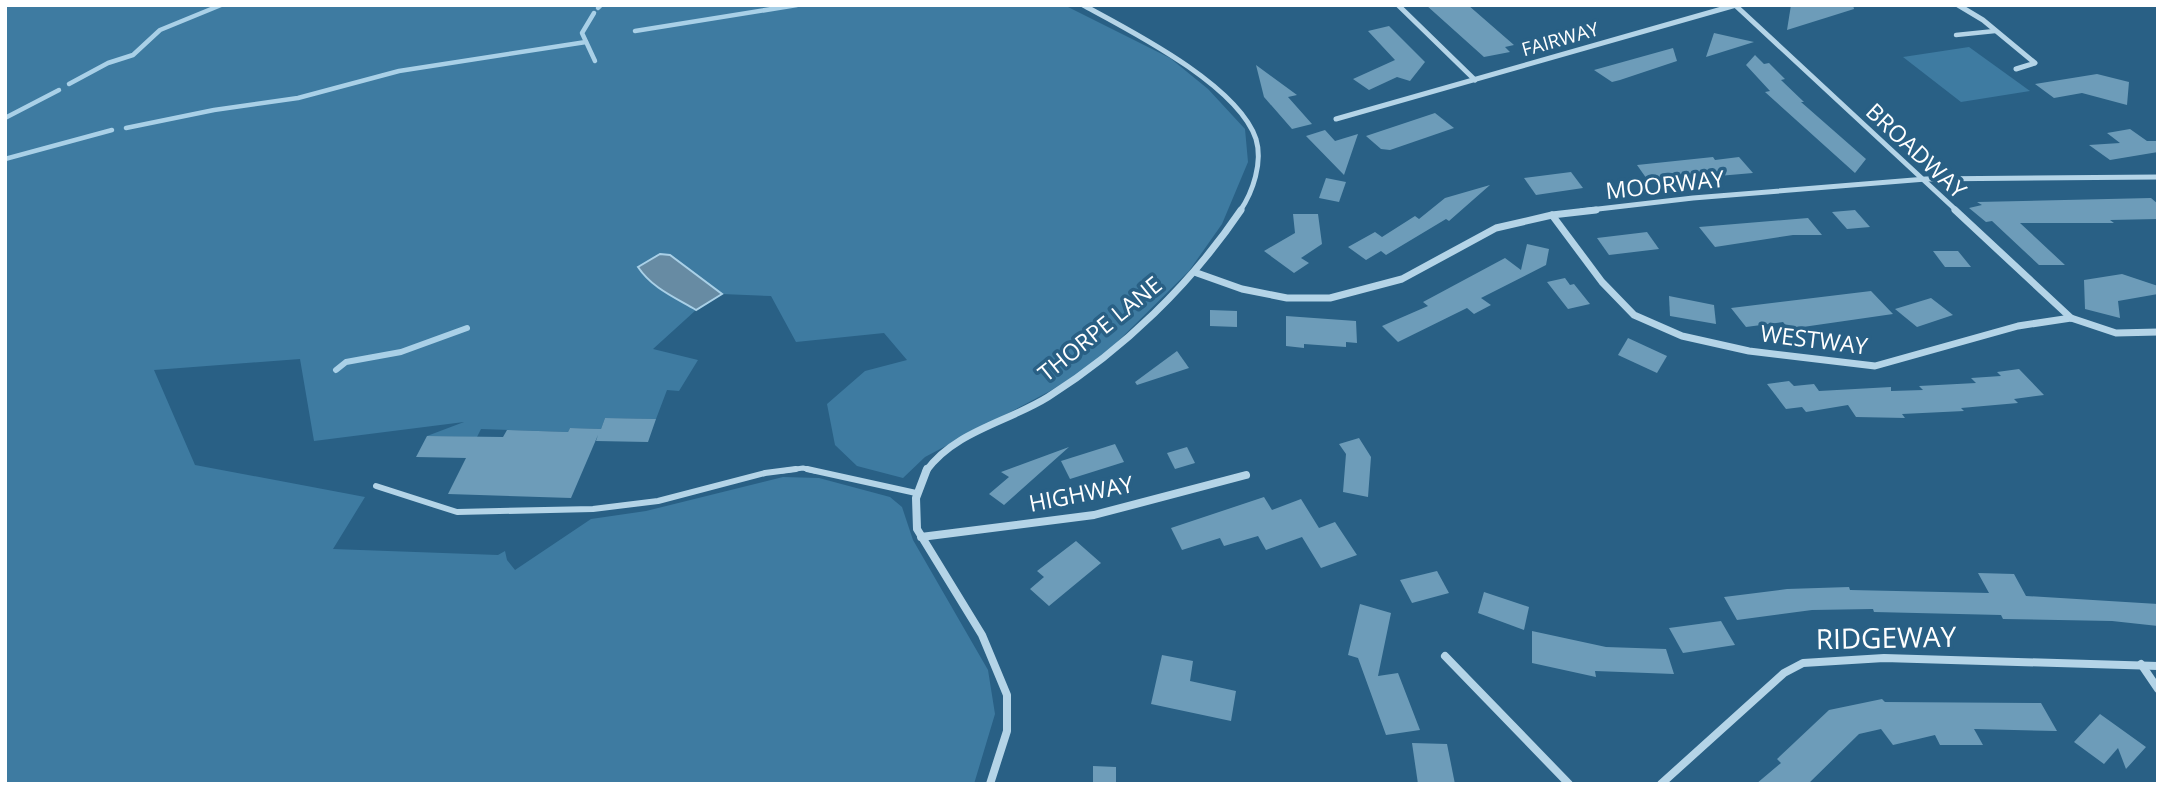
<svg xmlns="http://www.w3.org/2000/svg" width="2163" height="789" font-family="'Open Sans',sans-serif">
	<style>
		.green { fill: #3e7ba1 }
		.water { fill: #678ba3; stroke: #a9d0e7; stroke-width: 2 }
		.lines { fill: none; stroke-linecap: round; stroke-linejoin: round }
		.stream-far1 { stroke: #a9d0e7; stroke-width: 4.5 }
		.stream { stroke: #a9d0e7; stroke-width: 6 }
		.building { fill: #6d9cb9 }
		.lane-far2 { stroke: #b4d4e7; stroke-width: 4.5 }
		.lane-far1 { stroke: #b4d4e7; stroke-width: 5 }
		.lane { stroke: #b4d4e7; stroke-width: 6 }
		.street-far2 { stroke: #b4d4e7; stroke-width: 5 }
		.street-far1 { stroke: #b4d4e7; stroke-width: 7 }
		.street { stroke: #b4d4e7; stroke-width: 8 }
		.labels { text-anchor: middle; stroke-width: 7; stroke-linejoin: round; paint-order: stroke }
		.far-street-label { font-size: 19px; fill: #fff; stroke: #296085 }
		.street-label { font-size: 23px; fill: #fff; stroke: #296085 }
		.near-street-label { font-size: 28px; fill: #fff; stroke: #296085 }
	</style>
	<rect width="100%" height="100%" fill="#296085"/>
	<g class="green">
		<polygon points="5,5 1064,5 1170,58 1208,89 1245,129 1248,162 1222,224 1189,271 1097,362 1050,391 925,457 903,478 857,466 835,445 827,404 865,371 907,360 884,333 796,342 771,296 722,294 696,310 653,349 698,360 679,391 667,390 656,419 605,418 601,429 570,428 568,432 481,429 477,437 427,436 464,422 314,441 300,359 154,370 195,465 365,497 333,549 498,555 505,551 507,560 515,570 591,519 646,511 783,477 819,478 890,497 902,507 913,540 988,670 995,714 974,784 5,784"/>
		<polygon points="1969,47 2030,91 1961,102 1903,57"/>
	</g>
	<path class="water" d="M660,254L670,255L722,294L696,310C674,297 652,288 638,267Z"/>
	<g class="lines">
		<g class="stream-far1">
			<polyline points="598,8 601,5"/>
			<polyline points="594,13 582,33 595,61"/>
			<polyline points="635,31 797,5"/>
			<polyline points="69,84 108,63 133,55 160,30 221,5"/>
			<polyline points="5,118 59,90"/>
			<polyline points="126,128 214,110 298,98 399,71 586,42"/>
			<polyline points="5,159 112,130"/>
		</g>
		<polyline class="stream" points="336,370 346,362 401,352 467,328"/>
	</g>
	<g class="building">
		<polygon points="1426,5 1468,5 1514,45 1505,47 1510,52 1484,57"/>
		<polygon points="1791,5 1853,5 1854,9 1787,30"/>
		<polygon points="1389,26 1425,62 1410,81 1397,77 1369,90 1353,79 1395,60 1368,31"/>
		<polygon points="1714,33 1754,42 1706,57"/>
		<polygon points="1673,48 1677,61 1620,80 1612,82 1594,70"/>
		<polygon points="1755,55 1764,64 1769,63 1785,79 1781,80 1804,102 1801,102 1866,159 1855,173 1765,92 1770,91 1746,65"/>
		<polygon points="1256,65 1297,95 1288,97 1312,124 1292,129 1264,97"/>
		<polygon points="2097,74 2129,82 2127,105 2082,93 2054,98 2035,84"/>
		<polygon points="1435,113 1454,128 1390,150 1381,149 1366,136"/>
		<polygon points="2130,129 2147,141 2156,141 2158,152 2110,160 2089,145 2120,143 2107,133"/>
		<polygon points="1325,130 1335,141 1358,134 1344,175 1306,136"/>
		<polygon points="1713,157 1715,160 1739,157 1753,173 1649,182 1637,165"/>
		<polygon points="1571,172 1583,188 1536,195 1524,178"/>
		<polygon points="1326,178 1346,182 1339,202 1319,198"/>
		<polygon points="1490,185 1449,221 1446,219 1386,255 1381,251 1366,260 1348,247 1375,232 1382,237 1415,216 1419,219 1445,198"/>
		<polygon points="2151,198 2158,204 2158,219 2110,220 2114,223 2020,223 2065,265 2039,265 1992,221 1986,222 1969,208 1982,205 1977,202"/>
		<polygon points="1855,210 1870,227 1847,229 1832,212"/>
		<polygon points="1293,214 1318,214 1322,244 1301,258 1309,263 1294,273 1264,251 1295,233"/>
		<polygon points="1808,218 1822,235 1793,235 1715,247 1699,227"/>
		<polygon points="1647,232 1659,249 1609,255 1597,238"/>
		<polygon points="1527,244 1549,249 1546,265 1481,298 1491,305 1474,314 1467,308 1398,342 1382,326 1428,306 1423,302 1505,258 1521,270"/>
		<polygon points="1933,251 1958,251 1971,267 1945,267"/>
		<polygon points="2122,274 2158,286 2158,294 2118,301 2120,318 2085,309 2084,280"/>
		<polygon points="1565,278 1570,285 1574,284 1590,304 1568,309 1547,282"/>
		<polygon points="1871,291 1893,314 1789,329 1783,322 1746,327 1731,308"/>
		<polygon points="1669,296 1714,305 1716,324 1670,316"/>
		<polygon points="1931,298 1953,315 1917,327 1895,309"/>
		<polygon points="1210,310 1237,311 1237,327 1210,326"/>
		<polygon points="1286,316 1356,321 1357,343 1346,342 1346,347 1304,344 1304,348 1286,346"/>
		<polygon points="1628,338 1667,356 1657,373 1618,355"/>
		<polygon points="1177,351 1189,368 1137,385 1135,382"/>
		<polygon points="2019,369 2044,395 2014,399 2018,403 1961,408 1964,411 1902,414 1905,418 1856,417 1848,405 1806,412 1802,407 1786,409 1767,384 1789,381 1794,386 1814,384 1819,391 1891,387 1891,391 1923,390 1919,386 1976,383 1971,378 2001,376 1997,372"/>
		<polygon points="605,418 656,419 648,442 596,441 598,435 571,498 448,494 466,458 416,457 427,436 503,437 507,430 568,432 570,428 601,429"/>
		<polygon points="1359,438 1371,457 1368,497 1343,492 1346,454 1339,444"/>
		<polygon points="1115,444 1124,462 1070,479 1061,461"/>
		<polygon points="1069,447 1004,505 989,494 1009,477 1001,472"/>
		<polygon points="1187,447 1195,463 1175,469 1167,453"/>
		<polygon points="1264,497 1272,510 1301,499 1319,528 1335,522 1357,555 1321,568 1302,537 1266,550 1258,536 1224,546 1220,538 1182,550 1171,528"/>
		<polygon points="1076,541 1101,563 1049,606 1030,589 1044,577 1037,571"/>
		<polygon points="1437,571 1449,593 1412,603 1400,580"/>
		<polygon points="1978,573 2014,574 2026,596 2158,604 2158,626 2112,621 2003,619 2001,615 1874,612 1873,609 1812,610 1737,620 1724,597 1787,589 1849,587 1850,590 1989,593"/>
		<polygon points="1484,592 1529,607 1524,630 1478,613"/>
		<polygon points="1360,604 1391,613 1378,676 1398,673 1420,730 1386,735 1358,658 1348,655"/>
		<polygon points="1721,621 1735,645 1683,653 1669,628"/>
		<polygon points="1532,631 1606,647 1666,649 1674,674 1595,671 1596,677 1532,663"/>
		<polygon points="1162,655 1193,661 1190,681 1236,691 1231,721 1151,704"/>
		<polygon points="1882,699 1885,702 2041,703 2057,731 1974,729 1983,745 1940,745 1935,735 1893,745 1881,729 1859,734 1808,784 1756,784 1781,763 1777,759 1829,710"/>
		<polygon points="2100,714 2146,747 2126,769 2118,748 2104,764 2074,742"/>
		<polygon points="1412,743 1447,744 1455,784 1418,784"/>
		<polygon points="1093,766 1116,767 1116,784 1093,784"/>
	</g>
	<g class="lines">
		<polyline class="lane-far2" points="1956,35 1995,31"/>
		<polyline class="lane-far1" points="782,471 803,468 815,471"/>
		<g class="lane">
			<polyline points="807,469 916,493"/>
			<polyline points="376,486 457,512 593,509 658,501 765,473 796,469"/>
		</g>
		<g class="street-far2">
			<path d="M1083,5C1131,31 1238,85 1256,139C1263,162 1253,192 1240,211"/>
			<polyline points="1398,5 1475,80"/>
			<polyline points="1735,5 1957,211"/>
			<polyline points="1958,5 1983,20 2035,63 2016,69"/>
			<polyline points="1336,119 1736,5"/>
			<polyline points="1581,211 1693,198 1926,179 2158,177"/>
		</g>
		<g class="street-far1">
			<polyline points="1955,210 2071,318"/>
			<polyline points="1552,215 1602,282 1634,315 1682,336 1749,351 1875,366 2018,326 2071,318 2116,333 2158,332"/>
			<polyline points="1197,273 1242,289 1287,298 1330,298 1402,279 1496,228 1552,215 1596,210"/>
			<path d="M926,471C955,431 1008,422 1048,397C1124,349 1191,284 1241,210"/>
		</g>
		<g class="street">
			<polyline points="927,469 916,498 917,529 982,635 1007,695 1007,731 990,784"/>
			<polyline points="921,537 1094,515 1246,475"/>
			<polyline points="1445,656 1569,784"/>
			<polyline points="2141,664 2158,689"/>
			<polyline points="1661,784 1784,673 1803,663 1884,658 2158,666"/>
		</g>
	</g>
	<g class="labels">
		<g class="far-street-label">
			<text transform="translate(1560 39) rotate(-16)" y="7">FAIRWAY</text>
		</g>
		<g class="street-label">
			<text transform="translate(1916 151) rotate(43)" y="8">BROADWAY</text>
			<text transform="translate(1665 185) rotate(-6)" y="8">MOORWAY</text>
			<text transform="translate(1100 329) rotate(-39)" y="8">THORPE LANE</text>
			<text transform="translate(1814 340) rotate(7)" y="8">WESTWAY</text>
			<text transform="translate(1081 494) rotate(-11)" y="8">HIGHWAY</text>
		</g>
		<g class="near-street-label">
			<text transform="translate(1886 638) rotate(-1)" y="10">RIDGEWAY</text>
		</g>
	</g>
	<rect width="2163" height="789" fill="none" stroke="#ffffff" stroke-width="14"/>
</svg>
